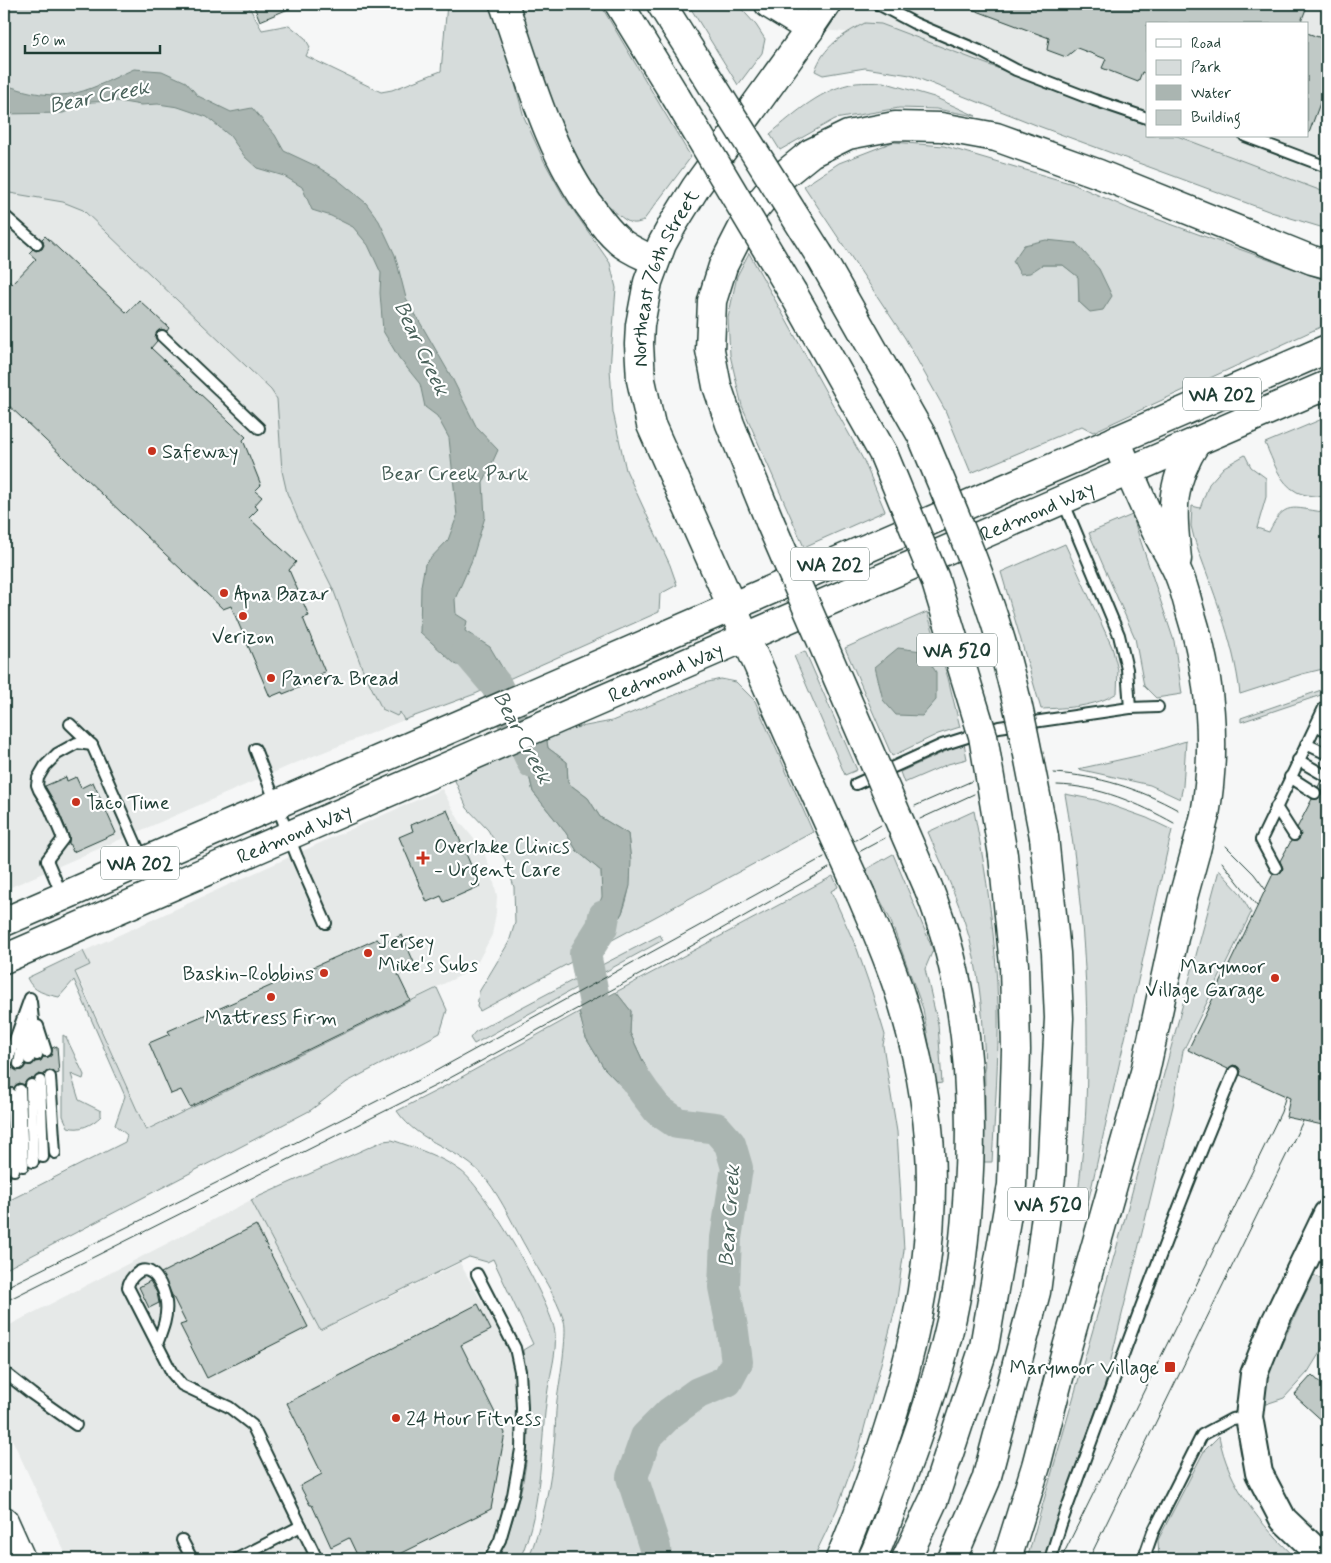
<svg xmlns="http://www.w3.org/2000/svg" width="1331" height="1563" font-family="Mynerve,sans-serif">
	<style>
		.built { fill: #e6e9e8; fill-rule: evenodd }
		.green { fill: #d6dcdb; stroke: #7a8c88; fill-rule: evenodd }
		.water { fill: #aab5b1; stroke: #72857f }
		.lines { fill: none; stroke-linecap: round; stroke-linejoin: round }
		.river { stroke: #aab5b1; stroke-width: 32 }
		.building { fill: #c0c9c6; stroke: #1f3d34 }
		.service-casing { stroke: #1f3d34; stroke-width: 14 }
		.tertiary-casing { stroke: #1f3d34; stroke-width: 30 }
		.secondary-casing { stroke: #1f3d34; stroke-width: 31 }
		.primary-casing { stroke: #1f3d34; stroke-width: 31 }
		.motorway-casing { stroke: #1f3d34; stroke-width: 31 }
		.service { stroke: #fff; stroke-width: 10 }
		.tertiary { stroke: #fff; stroke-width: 26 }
		.secondary { stroke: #fff; stroke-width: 28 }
		.primary { stroke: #fff; stroke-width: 28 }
		.motorway { stroke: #fff; stroke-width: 28 }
		.tram { stroke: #1f3d34; stroke-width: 1 }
		.motorway-bridge-casing { stroke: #1f3d34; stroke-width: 31; stroke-linecap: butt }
		.motorway-bridge { stroke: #fff; stroke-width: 28 }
		.poi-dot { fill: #c8321e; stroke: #fff; stroke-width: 2 }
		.labels { text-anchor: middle; stroke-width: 4.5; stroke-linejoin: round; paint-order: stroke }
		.shield { fill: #fff; stroke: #627771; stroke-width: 1 }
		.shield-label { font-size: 19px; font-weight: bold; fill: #1f3d34 }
		.street-label { font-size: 20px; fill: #1f3d34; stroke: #fff }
		.poi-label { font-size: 20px; fill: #1f3d34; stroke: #fff; text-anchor: start }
		.park-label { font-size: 20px; fill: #445d55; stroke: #fff }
		.water-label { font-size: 21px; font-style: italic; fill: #49615a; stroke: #fff }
	</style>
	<rect width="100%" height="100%" fill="#f6f7f7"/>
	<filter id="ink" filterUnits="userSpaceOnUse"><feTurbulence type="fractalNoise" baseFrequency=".02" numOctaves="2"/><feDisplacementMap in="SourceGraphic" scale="10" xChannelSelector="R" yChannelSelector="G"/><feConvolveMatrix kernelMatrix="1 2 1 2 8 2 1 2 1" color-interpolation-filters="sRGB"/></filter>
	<g filter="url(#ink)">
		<g class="built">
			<path d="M769,4H1327V216L869,34L810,29ZM1147,24H1307V136H1147Z"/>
			<polygon points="4,182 70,193 289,374 305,517 404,720 291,765 4,890"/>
			<polygon points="442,789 460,822 483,850 492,874 497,896 496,913 492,935 474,969 146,1129 76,971 90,965 84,951 331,838"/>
			<polygon points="251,1200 320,1331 460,1263 517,1365 517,1425 502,1522 480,1559 68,1559 4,1422 4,1328"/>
		</g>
		<g class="green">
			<polygon points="4,4 236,4 249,7 262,30 289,25 305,38 310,47 306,56 381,92 392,90 441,71 447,4 490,4 509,62 524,117 544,161 564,197 610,263 616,288 610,369 613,412 626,470 670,565 677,585 660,594 659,612 475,694 404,720 400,712 397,716 382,709 362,668 333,589 298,519 287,493 282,471 277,399 271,390 83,210 63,202 4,192"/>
			<path d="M513,4H600L691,157L643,221C639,223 633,224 629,222C609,212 585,176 576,157C552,107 533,55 513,4Z"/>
			<polygon points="688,4 737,4 756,25 765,39 762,53 738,85"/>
			<path d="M865,23L881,24L1147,125V136H1177L1327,193V229L1271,212L1041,127L910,75L865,68L823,75L815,71C823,47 843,34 865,23Z"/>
			<path d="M883,82L934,97L976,116L936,109L899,108L835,119L780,150L770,134C795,113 822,88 856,83C864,82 874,83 883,82Z"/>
			<path d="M893,142L944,146L1073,184L1132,210L1327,281V324L1093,432L1082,426L971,473L945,410L905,338L804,186L839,163ZM1076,243L1090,312L1079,302V277L1063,265H1042Z"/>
			<polygon points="749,253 864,461 885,511 804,547 742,406 730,355 728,318 737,276"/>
			<path d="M1327,417V668L1302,674L1240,694C1234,640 1212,589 1194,538L1191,526L1192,506L1200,508L1209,484L1224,467L1245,455L1251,467L1266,478V497L1257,528L1269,532C1284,500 1293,508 1323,512L1325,497C1317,496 1305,496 1297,492C1279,483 1273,460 1265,443Z"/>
			<polygon points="1132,515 1174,641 1182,694 1156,698 1144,686 1135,638 1089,533"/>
			<path d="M1065,544L1112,647L1118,670L1117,693C1095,707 1067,708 1041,709L1001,572Z"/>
			<polygon points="927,612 948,678 960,727 938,734 892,756 845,648"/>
			<polygon points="805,651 857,770 845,775 794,656"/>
			<path d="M721,679L736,682L755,701L813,832L601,946C608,935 617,924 622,913C633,887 631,861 628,834L600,817L588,798L568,783L567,762L548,748L546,736L554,732L612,721L704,683Z"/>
			<polygon points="1327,688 1327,693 1241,722 1241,718"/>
			<polygon points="1186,741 1183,786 1180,799 1150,785 1078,769 1141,755"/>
			<polygon points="964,743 967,759 948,764 904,783 900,772"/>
			<polygon points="522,746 533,792 566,833 577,851 601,871 603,898 575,960 480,1011 477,1007 479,992 509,942 515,923 514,887 505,859 488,830 467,808 453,776"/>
			<path d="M1065,794L1096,800L1147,818L1172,830L1087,1207L1077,1206C1080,1172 1085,1138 1086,1104C1090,1000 1083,896 1065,794Z"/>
			<path d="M974,811C987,875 996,941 998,1007C999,1058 995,1110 992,1162H984C985,1093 988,1022 973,953C964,911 945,872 928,832Z"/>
			<polygon points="893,854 933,950 925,969 938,1024 942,1083 936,1084 923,1009 890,919 865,870"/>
			<polygon points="1219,870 1240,893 1251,913 1183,1051 1173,1106 1105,1384 1043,1559 1027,1559 1125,1218"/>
			<path d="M833,876L838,887L831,891L857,949L872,992L885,1035L883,1045L897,1132L904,1250L896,1306L859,1448L837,1509L813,1559H528C543,1524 551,1483 554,1445C556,1430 555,1415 557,1400C559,1385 568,1333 564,1321C556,1296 540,1273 528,1251C514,1227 503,1201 486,1179C460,1147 420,1145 397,1111L440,1089L579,1012L586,1038L604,1068L651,1116L660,1098L630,1033L631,1011L616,992Z"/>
			<polygon points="660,935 663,940 601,974 598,967"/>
			<path d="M83,951L90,965L75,972L146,1130L437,988L447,1010L440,1033L347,1082L311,1110L4,1270V1203L125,1142L127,1135L115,1125L125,1096L74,980L59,997C46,994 33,992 27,978Z"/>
			<polygon points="579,977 581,985 474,1044 470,1038 475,1032 488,1025"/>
			<path d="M63,1035L66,1037L84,1075L83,1079L71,1074L79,1100L101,1111V1116C92,1125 80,1131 68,1127L63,1116Z"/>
			<path d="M392,1140C415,1148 441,1156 461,1171C484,1187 552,1304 555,1333C557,1352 551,1370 548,1389C539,1448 544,1502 520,1559H498C512,1525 524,1490 527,1453C529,1418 526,1384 523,1350L533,1344L493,1259L487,1262L469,1257L320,1330L251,1200L383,1141Z"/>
			<polygon points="1314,1275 1327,1283 1327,1341 1308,1372 1284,1398 1263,1405 1268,1374"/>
			<path d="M1219,1436C1228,1486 1261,1525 1297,1559H1159L1158,1540L1204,1451Z"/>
		</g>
		<g class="water">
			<path d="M134,69L162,71L186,82L198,96L231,112L252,108L275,135L284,151L316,166L337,179L366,203L379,221L395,255L406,298L452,378L477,428L498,450L483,483L485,517L472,560L455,599L456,614L467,621L465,631L490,647L509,679L493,687L476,672L455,664L420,632L421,586L425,564L448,540L457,516L449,438L437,416L425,407L420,384L399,358L383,331L380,293L381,273L368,245L353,227L331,216L312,210L302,187L284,176L257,168L245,157L230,136L207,117L178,107L158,104L141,105L117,101L91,102L63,113L4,114V84C25,93 54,98 76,93C96,88 116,77 134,69Z"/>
			<polygon points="1046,240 1076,243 1099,269 1112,296 1103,310 1090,312 1079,302 1078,277 1063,265 1042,265 1030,273 1020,274 1013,261 1024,245"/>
			<polygon points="898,648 922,651 936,672 936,700 922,716 896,715 883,700 875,667"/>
			<polygon points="546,735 548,748 567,762 568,783 588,798 600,817 628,834 631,861 630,886 622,913 601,946 575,960 602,897 601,871 577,851 566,833 533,792 522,746"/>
			<polygon points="616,992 631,1011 630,1033 660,1098 651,1116 604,1068 586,1038 579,1012"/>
		</g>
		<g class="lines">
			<g class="river">
				<polyline points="467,651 496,685 533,763"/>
				<polyline points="604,916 602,927 585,954 600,1028 644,1092 658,1110 677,1123 716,1128 730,1144 737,1168 726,1238 724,1287 733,1332 737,1362 727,1381 698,1393 670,1413 646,1437 632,1477 655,1548 656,1559"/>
			</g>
		</g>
		<g class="building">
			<polygon points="253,4 300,4 260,21"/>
			<polygon points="961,4 1308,4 1300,24 1147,24 1147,74 1142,72 1138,82 1102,68 1106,59 1077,48 1066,57 1047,50 1049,38 961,5"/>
			<polygon points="1307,33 1327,40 1327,84 1309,133 1307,133"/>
			<polygon points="45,236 127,313 139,300 169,328 167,331 161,329 157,332 155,337 157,341 151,348 246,437 243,440 261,485 255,491 262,497 254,506 258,509 249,518 296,562 289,570 309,616 303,618 325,672 321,673 323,678 283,694 282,692 270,697 231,606 223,609 4,401 4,277 12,284 36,259 29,253 33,249 36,251 42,249 44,245 42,239"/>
			<polygon points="66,777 67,781 76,777 81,788 93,782 116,833 73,852 69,843 69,836 56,805 45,786"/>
			<polygon points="1321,781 1327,781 1327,1126 1286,1117 1290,1098 1240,1075 1241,1071 1237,1066 1233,1065 1228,1069 1188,1050 1273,874 1279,874 1282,871 1283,868 1280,861 1291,841 1297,841 1300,838 1301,834 1297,828 1312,799 1318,799 1321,796 1321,790 1318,787"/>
			<polygon points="447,810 480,886 444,902 441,896 427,902 399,837 413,831 411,825"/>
			<polygon points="402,935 416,967 398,975 410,1000 190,1107 181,1090 171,1094 149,1043 170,1034 168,1031 377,939 382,944"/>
			<polygon points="57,1046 59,1073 56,1074 53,1071 49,1070 44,1075 39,1074 34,1079 28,1079 24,1085 19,1083 14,1088 7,1088 4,1098 4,1077 9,1075 12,1068 17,1071 22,1070 26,1065 32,1065 35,1062 41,1061 43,1057 51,1056 52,1048"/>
			<polygon points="256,1225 308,1327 207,1378 180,1325 186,1323 161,1273"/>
			<polygon points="150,1281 157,1293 159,1303 149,1308 139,1287"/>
			<polygon points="478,1304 491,1330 461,1345 505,1433 491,1509 390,1559 359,1559 349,1538 331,1547 312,1505 310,1505 300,1486 322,1474 287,1403"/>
			<polygon points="1312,1375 1327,1389 1327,1425 1294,1395"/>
		</g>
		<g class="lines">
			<g class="service-casing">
				<g id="service">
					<polyline points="878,4 914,23 980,51 1016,70 1094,100 1147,118"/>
					<polyline points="1245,136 1327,167"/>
					<polyline points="6,217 37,244"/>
					<polyline points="162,336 259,428"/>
					<polyline points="1063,501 1119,635 1127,669 1130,708"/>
					<polyline points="70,724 92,745 143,860"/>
					<polyline points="1316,725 1327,731"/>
					<polyline points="1306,744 1327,754"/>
					<polyline points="255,749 297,857 326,923"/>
					<polyline points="1298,760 1324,775"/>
					<polyline points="1290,777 1315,793"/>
					<polyline points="856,784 942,745 999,727 1130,708 1158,707"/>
					<polyline points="1276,807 1294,835"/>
					<polyline points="1276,868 1261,840 1324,708 1327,706"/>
					<polyline points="62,895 47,860 63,839 50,808 39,790 37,785 38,778 45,766 57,754 77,743 92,745"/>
					<polyline points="31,1002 37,1055"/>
					<polyline points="38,1026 46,1051"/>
					<polyline points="29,1059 30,1032"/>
					<polyline points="19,1064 26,1024"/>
					<polyline points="4,1070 30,998"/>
					<polyline points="50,1077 55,1153"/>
					<polyline points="40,1081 43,1157"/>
					<polyline points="31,1085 33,1162"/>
					<polyline points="20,1090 23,1166"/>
					<polyline points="11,1094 14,1170"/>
					<polyline points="4,1163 4,1175"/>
					<polyline points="1312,1247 1327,1259"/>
					<polyline points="477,1274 515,1348 520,1371 522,1408 521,1449 513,1495 500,1540 490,1559"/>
					<path d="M157,1344C162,1331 168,1317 166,1302C165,1289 152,1260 136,1274C132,1277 129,1281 128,1287L172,1373L182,1385L229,1407L252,1425L317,1559"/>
					<polyline points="4,1372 32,1394 76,1425"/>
					<polyline points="182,1540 192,1559"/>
					<polyline points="237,1559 301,1526"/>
					<path d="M1053,1559L1052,1553L1061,1524C1117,1372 1171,1220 1234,1072"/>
					<polyline points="1148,1559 1146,1552 1153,1532 1202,1435 1232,1419 1249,1417"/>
				</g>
			</g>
			<g class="tertiary-casing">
				<g id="tertiary">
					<polyline points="810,29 827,4"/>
					<polyline points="1325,1559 1283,1519 1259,1473 1249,1417 1254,1374 1274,1324 1327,1214"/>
				</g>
			</g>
			<g class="secondary-casing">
				<g id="secondary">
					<path id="s1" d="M745,636L651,425L641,380L639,344L640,325L648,282L662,244L673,224L696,187L810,29"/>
					<polyline points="4,1521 21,1559"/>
				</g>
			</g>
			<g class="primary-casing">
				<g id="primary">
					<polyline points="4,922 1327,349"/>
					<path id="s2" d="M4,959L1327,385"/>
				</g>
			</g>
			<g class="motorway-casing">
				<g id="motorway">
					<path d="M504,4C529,75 548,151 594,212C601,222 609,232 619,241C629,250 643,255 655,261"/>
					<polyline points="619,4 676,97"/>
					<polyline points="661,4 699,64"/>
					<polyline points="769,4 810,29"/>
					<polyline points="820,256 922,436"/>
					<polyline points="793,293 883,453"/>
					<path d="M1116,440C1129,471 1141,501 1156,531C1163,546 1173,560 1179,575C1184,587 1187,600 1190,611C1211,678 1217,746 1205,815"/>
					<polyline points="770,522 730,424 717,386 710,350 712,301 723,266 748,217 780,178 811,153 848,135 895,126 941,127 996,137 1099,174 1312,260 1327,264"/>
					<path d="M1177,559C1172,510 1169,484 1197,441"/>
					<polyline points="745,636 809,780"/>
					<path d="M840,1559C889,1440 931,1313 931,1183C931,1126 921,1067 905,1011C894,971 877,933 861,895"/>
					<path d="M872,1559C884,1535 892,1507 901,1481C919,1433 936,1384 948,1334C959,1291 964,1247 967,1203C975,1097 969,987 928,887"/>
					<polyline points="906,1559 934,1499 984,1347 1012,1185 1016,1050 1014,965 1003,855"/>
					<polyline points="952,1559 986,1480 1036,1292 1051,1177 1059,1018 1056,953 1044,837"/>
					<polyline points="1007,1559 1036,1466 1064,1358 1145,1072 1182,901 1196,850"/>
				</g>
			</g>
			<use href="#service" class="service"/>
			<use href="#tertiary" class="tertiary"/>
			<use href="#secondary" class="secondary"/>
			<use href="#primary" class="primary"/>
			<use href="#motorway" class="motorway"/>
			<g class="tram">
				<path d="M1054,773C1099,776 1138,788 1178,810"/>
				<path d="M1057,785C1099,786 1138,803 1174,823"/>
				<polyline points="915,806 972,781"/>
				<polyline points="920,819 974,794"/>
				<polyline points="852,842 881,825"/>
				<polyline points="1226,846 1254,874 1265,889"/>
				<polyline points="857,853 885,838"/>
				<polyline points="1222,862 1257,906"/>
				<polyline points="4,1288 220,1181 432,1073 824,857"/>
				<polyline points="4,1302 439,1084 672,957 829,868"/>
				<polyline points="1061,1559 1253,1170 1281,1112 1286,1095"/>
				<polyline points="1089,1559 1303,1121"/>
			</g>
			<g class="motorway-bridge-casing">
				<g id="motorway-bridge">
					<polyline points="699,64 820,256"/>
					<polyline points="676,97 793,293"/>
					<path d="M922,436C950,504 980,570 1001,641C1020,705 1031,771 1044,837"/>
					<polyline points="883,453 935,579 983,736 1003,855"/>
					<polyline points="770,522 928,887"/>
					<polyline points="809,780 861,895"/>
					<polyline points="1196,850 1205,815"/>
				</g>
			</g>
			<use href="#motorway-bridge" class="motorway-bridge"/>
		</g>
	</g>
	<g class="poi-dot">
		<circle cx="152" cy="451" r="5"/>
		<circle cx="224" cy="593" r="5"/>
		<circle cx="243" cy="616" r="5"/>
		<circle cx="271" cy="678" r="5"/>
		<circle cx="76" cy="802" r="5"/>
		<path d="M420.5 850.5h5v5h5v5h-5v5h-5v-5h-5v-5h5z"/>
		<circle cx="368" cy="953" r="5"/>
		<circle cx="324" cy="973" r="5"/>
		<circle cx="1275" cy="978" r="5"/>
		<circle cx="271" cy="997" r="5"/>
		<rect x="1164" y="1361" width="12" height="12" rx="2.5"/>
		<circle cx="396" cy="1418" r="5"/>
	</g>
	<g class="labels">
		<g class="shield">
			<rect x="1183" y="377.5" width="78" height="33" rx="4"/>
			<rect x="791" y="547.5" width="78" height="33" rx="4"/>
			<rect x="917" y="633.5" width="80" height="33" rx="4"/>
			<rect x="101" y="846.5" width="78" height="33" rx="4"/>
			<rect x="1008" y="1187.5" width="80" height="33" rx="4"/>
		</g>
		<g class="shield-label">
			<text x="1222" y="401">WA 202</text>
			<text x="830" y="571">WA 202</text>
			<text x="957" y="657">WA 520</text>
			<text x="140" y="870">WA 202</text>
			<text x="1048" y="1211">WA 520</text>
		</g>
		<g class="street-label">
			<text dy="7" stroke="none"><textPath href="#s1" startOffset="384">Northeast 76th Street</textPath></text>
			<text dy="7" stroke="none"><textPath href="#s2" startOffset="1126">Redmond Way</textPath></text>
			<text dy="7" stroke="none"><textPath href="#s2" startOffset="721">Redmond Way</textPath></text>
			<text dy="7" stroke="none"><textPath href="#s2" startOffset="316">Redmond Way</textPath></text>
		</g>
		<g class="poi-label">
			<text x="162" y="458">Safeway</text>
			<text x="234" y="600">Apna Bazar</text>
			<text x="243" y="643" text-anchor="middle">Verizon</text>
			<text x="281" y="685">Panera Bread</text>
			<text x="86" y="809">Taco Time</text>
			<text x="434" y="853">Overlake Clinics<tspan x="434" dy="23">- Urgent Care</tspan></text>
			<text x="378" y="948">Jersey<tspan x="378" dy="23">Mike's Subs</tspan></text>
			<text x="1265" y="973" text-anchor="end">Marymoor<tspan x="1265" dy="23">Village Garage</tspan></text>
			<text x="314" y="980" text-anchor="end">Baskin-Robbins</text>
			<text x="271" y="1024" text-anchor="middle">Mattress Firm</text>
			<text x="1159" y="1374" text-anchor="end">Marymoor Village</text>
			<text x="406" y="1425">24 Hour Fitness</text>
		</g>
		<g class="park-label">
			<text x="455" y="480">Bear Creek Park</text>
		</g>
		<g class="water-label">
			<text transform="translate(99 96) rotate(-11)" y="7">Bear Creek</text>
			<text transform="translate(422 348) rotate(65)" y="7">Bear Creek</text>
			<text transform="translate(523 737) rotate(62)" y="7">Bear Creek</text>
			<text transform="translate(729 1216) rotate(-86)" y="7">Bear Creek</text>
		</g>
	</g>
	<rect width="1331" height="1563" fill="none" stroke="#fff" stroke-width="20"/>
	<rect x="10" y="10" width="1311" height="1543" fill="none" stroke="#1f3d34" stroke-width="2" filter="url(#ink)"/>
	<rect x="1146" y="22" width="162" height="115" fill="#ffffff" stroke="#a5b1ae"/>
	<rect x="1156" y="39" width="25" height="8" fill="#ffffff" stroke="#a5b1ae"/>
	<text x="1191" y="48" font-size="15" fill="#1f3d34">Road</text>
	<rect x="1156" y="60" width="25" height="15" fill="#d6dcdb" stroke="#a5b1ae"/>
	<text x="1191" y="72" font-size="15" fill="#1f3d34">Park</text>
	<rect x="1156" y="85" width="25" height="15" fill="#aab5b1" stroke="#a5b1ae"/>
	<text x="1191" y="98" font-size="15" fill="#1f3d34">Water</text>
	<rect x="1156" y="110" width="25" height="15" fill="#c0c9c6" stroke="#a5b1ae"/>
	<text x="1191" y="122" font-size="15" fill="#1f3d34">Building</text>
	<path d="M25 45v8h135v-8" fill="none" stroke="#1f3d34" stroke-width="2.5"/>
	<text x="32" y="45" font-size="15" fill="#1f3d34" stroke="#ffffff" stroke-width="4" paint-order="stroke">50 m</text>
</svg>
